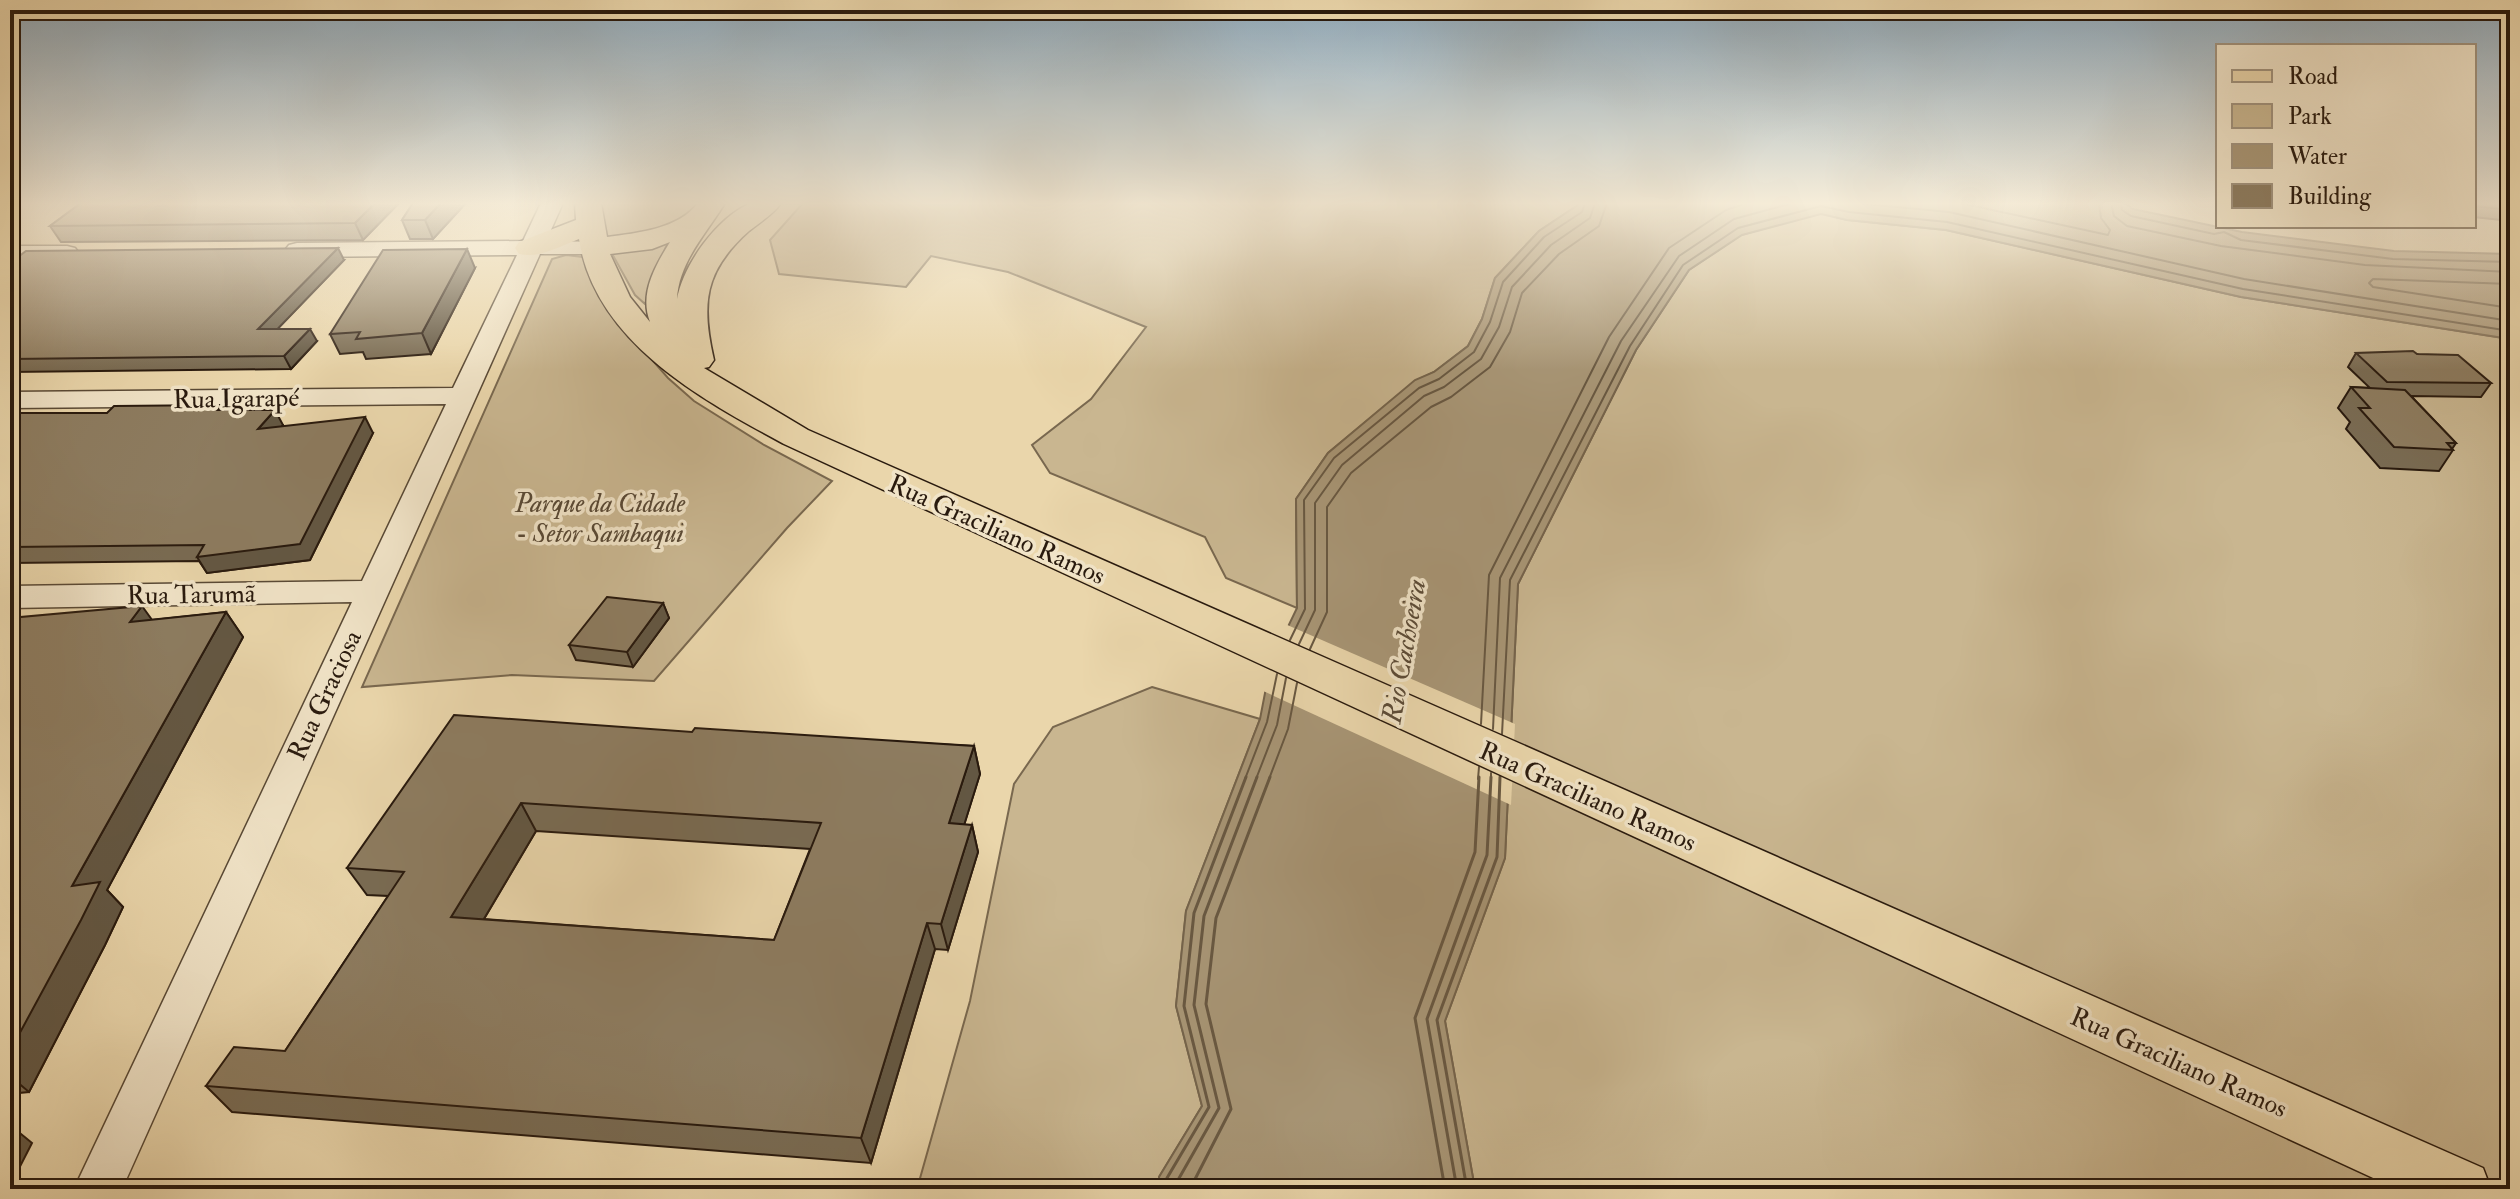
<svg xmlns="http://www.w3.org/2000/svg" width="2520" height="1199" font-family="'IM FELL Double Pica',serif">
	<style>
		.green { fill: #c9b690; stroke: #79684f; stroke-width: 2 }
		.water { fill: #a89676; stroke: #75644c; stroke-width: 2 }
		.pier { fill: #ead6ab }
		.lines { fill: none; stroke-linecap: round; stroke-linejoin: round }
		.shore-far1 { stroke: #685842; stroke-width: 2 }
		.shore { stroke: #685842; stroke-width: 3 }
		.minor-casing { stroke: #594935; stroke-width: 3 }
		.major-casing { stroke: #291a0e; stroke-width: 3 }
		.minor { fill: #f1e4c8; fill-rule: evenodd }
		.major { fill: #ead6ab; fill-rule: evenodd }
		.wall { fill: #796b53; stroke: #291a0e; stroke-width: 2; fill-rule: evenodd }
		.shaded-wall { fill: #635743; stroke: #291a0e; stroke-width: 2 }
		.building { fill: #8d7c60; stroke: #291a0e; stroke-width: 2; fill-rule: evenodd }
		.labels { text-anchor: middle; stroke-width: 7; stroke-linejoin: round; paint-order: stroke }
		.street-label { font-size: 26px; fill: #291a0e; stroke: #f1e4c8 }
		.park-label { font-size: 26px; font-style: italic; fill: #594935; stroke: #f1e4c8 }
		.water-label { font-size: 28px; font-style: italic; fill: #5c4c38; stroke: #f1e4c8 }
	</style>
	<rect width="100%" height="100%" fill="#ead6ab"/>
	<filter id="stains"><feTurbulence type="fractalNoise" baseFrequency=".0025" numOctaves="4"/><feColorMatrix values="0 0 0 0 .2 0 0 0 0 .09 0 0 0 0 .02 0 0 0 .5 -.17"/></filter>
	<radialGradient id="worn" r=".72"><stop offset=".6" stop-color="#630" stop-opacity="0"/><stop offset="1" stop-color="#630" stop-opacity=".3"/></radialGradient>
	<g class="green">
		<path d="M601,203H698C678,228 640,234 609,237L605,235Z"/>
		<polygon points="803,203 1581,203 1539,231 1495,278 1482,319 1468,346 1434,372 1415,381 1328,453 1296,499 1297,608 1226,578 1205,537 1050,473 1032,445 1091,399 1146,327 1008,272 931,256 906,287 779,274 770,240"/>
		<polygon points="1821,213 1847,220 1946,230 2241,297 2510,339 2510,1189 1475,1189 1445,1021 1505,858 1518,584 1636,350 1689,270 1741,235"/>
		<polygon points="669,238 645,304 635,295 610,250"/>
		<polygon points="566,255 583,257 611,313 668,378 694,401 764,445 832,481 787,528 654,681 512,675 362,687 552,259"/>
		<polygon points="1152,687 1260,719 1186,911 1176,1006 1202,1106 1159,1177 1160,1189 917,1189 970,1001 1014,784 1053,727"/>
	</g>
	<polygon class="water" points="1581,203 2124,203 2133,209 2242,232 2394,251 2510,254 2510,339 2241,297 1946,230 1847,220 1821,214 1742,235 1689,270 1636,350 1518,584 1505,858 1445,1021 1475,1189 1160,1189 1159,1177 1202,1106 1176,1006 1186,911 1260,719 1271,662 1297,608 1296,499 1328,453 1415,380 1434,372 1468,346 1482,319 1495,278 1539,231"/>
	<polygon class="pier" points="1285,624 1515,724 1511,805 1261,690 1267,660"/>
	<g class="lines">
		<g class="shore-far1">
			<polyline points="1855,203 1949,212 2244,279 2510,321"/>
			<polyline points="1960,203 2108,235 2110,230 2101,218 2099,203"/>
			<polyline points="2111,203 2114,216 2127,226 2221,246 2365,265 2510,272"/>
			<polyline points="2121,203 2122,210 2131,216 2214,234 2224,232 2241,240 2393,259 2510,262"/>
			<polyline points="2510,284 2373,279 2369,283 2373,287 2510,308"/>
			<polyline points="1290,640 1305,609 1304,500 1334,458 1419,388 1439,379 1474,352 1490,322 1503,282 1544,237 1582,212 1585,203"/>
			<polyline points="1299,644 1315,610 1315,503 1342,465 1424,396 1444,387 1481,359 1499,327 1512,287 1551,245 1590,218 1595,203"/>
			<polyline points="1310,649 1327,612 1327,507 1351,473 1431,407 1451,397 1490,367 1510,332 1522,293 1559,254 1599,226 1607,203"/>
			<polyline points="1481,724 1489,575 1609,337 1669,248 1726,210 1747,203"/>
			<polyline points="1493,729 1500,578 1621,341 1679,256 1734,219 1793,203"/>
			<polyline points="1502,734 1510,580 1630,346 1683,265 1738,228 1821,206 1849,212 1947,222 2243,289 2510,331"/>
			<polyline points="1245,779 1267,722 1277,674"/>
			<polyline points="1256,779 1277,725 1286,678"/>
			<polyline points="1269,779 1288,729 1297,683"/>
			<polyline points="1478,779 1479,767"/>
			<polyline points="1491,779 1491,773"/>
		</g>
		<g class="shore">
			<polyline points="1167,1189 1167,1178 1209,1107 1184,1006 1194,913 1246,777"/>
			<polyline points="1178,1189 1178,1180 1219,1108 1194,1005 1204,916 1257,777"/>
			<polyline points="1190,1189 1231,1109 1206,1004 1216,918 1270,777"/>
			<polyline points="1445,1189 1415,1018 1475,852 1479,777"/>
			<polyline points="1457,1189 1427,1019 1487,855 1491,777"/>
			<polyline points="1467,1189 1437,1020 1497,857 1500,777"/>
		</g>
		<g class="minor-casing">
			<g id="minor">
				<polygon points="541,203 563,203 546,241 602,242 605,247 602,252 594,254 540,254 122,1189 74,1189 352,602 10,608 10,586 362,581 446,404 10,408 10,392 453,388 517,255 297,257 289,255 285,250 289,245 297,243 523,241"/>
				<polygon points="10,246 67,246 75,248 79,253 75,258 67,260 10,260"/>
			</g>
		</g>
		<g class="major-casing">
			<path id="major" d="M575,203H601L607,237C637,233 679,229 698,203H725C707,233 679,261 677,299C683,265 717,218 749,204C758,200 772,203 781,203C774,214 760,222 749,231C704,271 701,304 714,360L709,367L704,368L808,430L2483,1168L2491,1189H2397L784,444C701,399 595,342 579,239C560,246 539,259 519,254L515,248L519,242L576,220ZM670,242C655,266 639,294 650,322L630,297L610,254L652,249Z"/>
		</g>
		<use href="#minor" class="minor"/>
		<use href="#major" class="major"/>
	</g>
	<g class="wall">
		<polygon points="81,203 399,203 363,240 61,242 50,226"/>
		<polygon points="413,203 466,203 433,239 410,239 402,220"/>
		<polygon points="2474,203 2510,203 2510,221 2474,217"/>
		<polygon points="10,260 344,260 277,329 317,341 291,369 10,372"/>
		<polygon points="475,268 431,354 366,359 363,352 340,354 330,334"/>
		<polygon points="2356,353 2417,354 2491,383 2481,397 2411,396 2456,443 2452,449 2453,450 2439,471 2380,468 2346,429 2350,422 2338,408 2351,387 2370,388 2348,367"/>
		<polygon points="222,405 225,410 283,425 283,426 373,433 310,560 207,573 199,561 10,563 10,413 107,413"/>
		<polygon points="663,603 669,618 633,667 576,660 569,645"/>
		<polygon points="226,612 243,637 107,890 123,907 105,945 29,1092 19,1093 10,1110 10,618 152,620"/>
		<path d="M692,732L974,746L980,774L964,825H972L978,852L948,950L935,949L871,1163L232,1112L206,1086L285,1051L388,896L367,895L347,868ZM536,831L810,849L774,940L484,919Z"/>
	</g>
	<g class="shaded-wall">
		<polygon points="375,203 399,203 363,240 355,223"/>
		<polygon points="441,203 466,203 433,239 425,220"/>
		<polygon points="338,248 344,260 265,342 258,329"/>
		<polygon points="467,249 475,268 431,354 422,333"/>
		<polygon points="310,329 317,341 291,369 284,356"/>
		<polygon points="275,410 283,425 267,444 258,429"/>
		<polygon points="365,417 373,433 310,560 207,573 197,557"/>
		<polygon points="663,603 669,618 633,667 627,652"/>
		<polygon points="142,606 160,631 130,622"/>
		<polygon points="226,612 243,637 107,890 123,907 105,945 29,1092 10,1076 10,1051 72,886"/>
		<polygon points="974,746 980,774 956,851 949,823"/>
		<polygon points="521,803 536,831 469,944 451,917"/>
		<polygon points="972,825 978,852 948,950 941,924"/>
		<polygon points="927,923 935,949 871,1163 861,1138"/>
		<polygon points="10,1085 19,1093 10,1110"/>
		<polygon points="10,1125 32,1143 10,1186"/>
	</g>
	<g class="building">
		<polygon points="81,203 375,203 355,223 50,226"/>
		<polygon points="413,203 441,203 425,220 402,220"/>
		<polygon points="2474,203 2510,203 2510,210 2474,206"/>
		<polygon points="338,248 258,329 310,329 284,356 10,359 10,260 14,260 26,251"/>
		<polygon points="467,249 422,333 356,339 360,332 330,334 383,250"/>
		<polygon points="2413,351 2417,354 2458,355 2491,383 2387,382 2356,353"/>
		<polygon points="2351,387 2405,390 2456,443 2447,443 2453,450 2394,447 2359,408 2370,408"/>
		<polygon points="222,405 218,410 275,410 258,429 365,417 300,544 197,557 204,545 10,547 10,413 107,413 114,406"/>
		<polygon points="607,597 663,603 627,652 569,645"/>
		<polygon points="142,606 130,622 226,612 72,886 100,882 81,920 10,1051 10,618"/>
		<path d="M454,715L692,732L695,728L974,746L949,823L972,825L941,924L927,923L861,1138L206,1086L234,1047L285,1051L404,872L347,868ZM521,803L821,823L774,940L451,917Z"/>
	</g>
	<linearGradient id="sky" x2="0" y2="1"><stop stop-color="#8ea8ba"/><stop offset="0.55" stop-color="#f6edd9"/><stop offset="1" stop-color="#f6edd9" stop-opacity="0"/></linearGradient>
	<rect width="2520" height="370" fill="url(#sky)"/>
	<g class="labels">
		<g class="street-label">
			<text transform="translate(236 398) rotate(-1)" y="9">Rua Igarapé</text>
			<text transform="translate(997 529) rotate(24)" y="9">Rua Graciliano Ramos</text>
			<text transform="translate(191 594) rotate(-1)" y="9">Rua Tarumã</text>
			<text transform="translate(324 695) rotate(-65)" y="9">Rua Graciosa</text>
			<text transform="translate(1588 796) rotate(24)" y="9">Rua Graciliano Ramos</text>
			<text transform="translate(2179 1062) rotate(24)" y="9">Rua Graciliano Ramos</text>
		</g>
		<g class="park-label">
			<text x="600" y="512">Parque da Cidade<tspan x="600" dy="30">- Setor Sambaqui</tspan></text>
		</g>
		<g class="water-label">
			<text transform="translate(1403 651) rotate(-80)" y="10">Rio Cachoeira</text>
		</g>
	</g>
	<rect width="2520" height="1199" fill="none" stroke="#ead6ab" stroke-width="40"/>
	<rect x="12" y="12" width="2496" height="1175" fill="none" stroke="#291a0e" stroke-width="4"/>
	<rect x="20" y="20" width="2480" height="1159" fill="none" stroke="#291a0e" stroke-width="2"/>
	<rect x="2216" y="44" width="260" height="184" fill="#f1e4c8" stroke="#a1937e" stroke-width="2"/>
	<rect x="2232" y="70" width="40" height="12" fill="#ead6ab" stroke="#a1937e" stroke-width="2"/>
	<text x="2288" y="84" font-size="24" fill="#291a0e">Road</text>
	<rect x="2232" y="104" width="40" height="24" fill="#c9b690" stroke="#a1937e" stroke-width="2"/>
	<text x="2288" y="124" font-size="24" fill="#291a0e">Park</text>
	<rect x="2232" y="144" width="40" height="24" fill="#a89676" stroke="#a1937e" stroke-width="2"/>
	<text x="2288" y="164" font-size="24" fill="#291a0e">Water</text>
	<rect x="2232" y="184" width="40" height="24" fill="#8d7c60" stroke="#a1937e" stroke-width="2"/>
	<text x="2288" y="204" font-size="24" fill="#291a0e">Building</text>
	<rect width="100%" height="100%" filter="url(#stains)"/>
	<rect width="100%" height="100%" fill="url(#worn)"/>
</svg>
